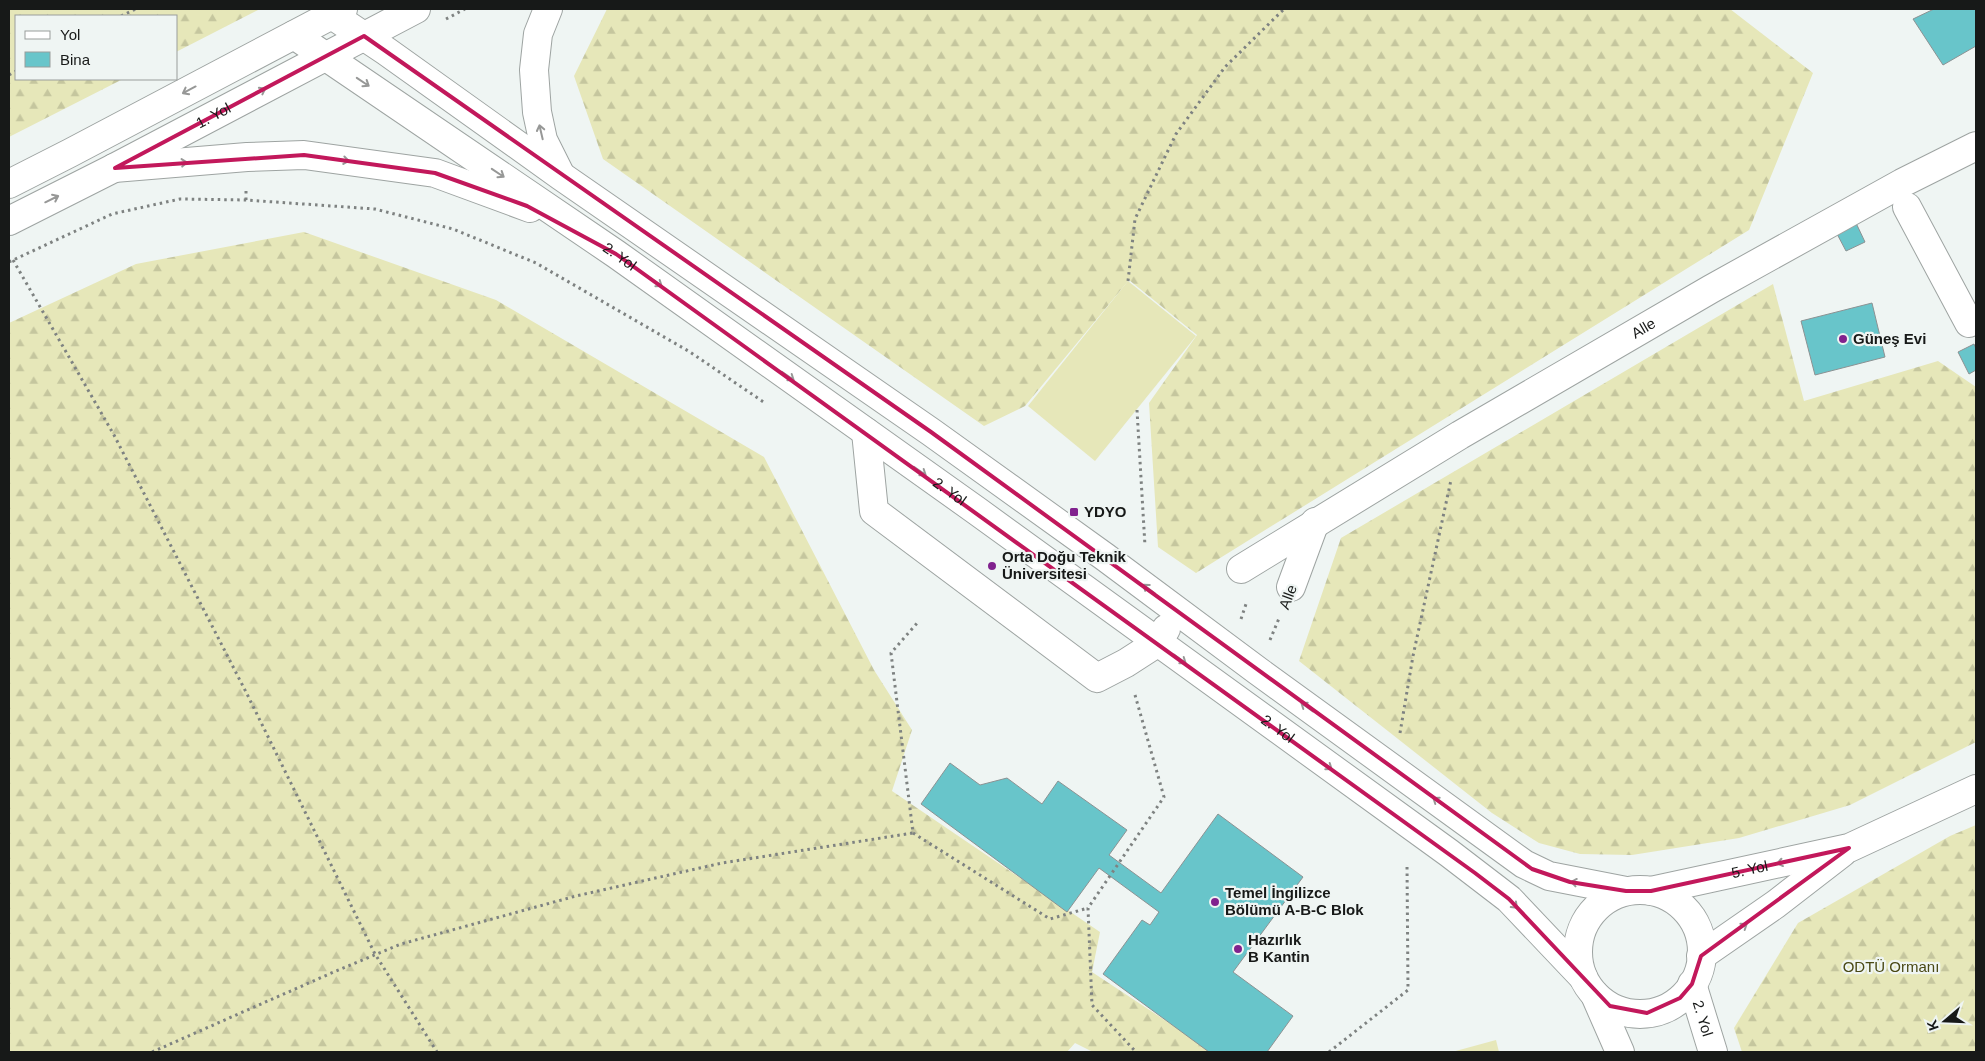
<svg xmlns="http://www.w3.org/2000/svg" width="1985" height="1061" font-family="Arial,sans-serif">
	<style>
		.forest { fill: url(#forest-firs) }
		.garden { fill: #e6e7b9 }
		.building { fill: #68c5ca; stroke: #8c9293 }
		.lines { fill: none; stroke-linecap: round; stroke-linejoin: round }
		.minor-casing { stroke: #9ea4a2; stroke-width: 30 }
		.major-casing { stroke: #9ea4a2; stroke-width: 30 }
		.path { stroke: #7e8281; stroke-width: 3; stroke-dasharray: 2.5 4; stroke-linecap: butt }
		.minor { stroke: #fff; stroke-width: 28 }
		.major { stroke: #fff; stroke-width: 28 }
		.oneway { stroke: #979897 }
		.marked { fill: none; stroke: #c2185b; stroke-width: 4; stroke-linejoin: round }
		.poi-dot { fill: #81228e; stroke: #eff5f3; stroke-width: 2 }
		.labels { text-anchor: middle; stroke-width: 4.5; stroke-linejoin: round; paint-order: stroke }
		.street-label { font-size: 15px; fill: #171918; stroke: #eff5f3 }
		.poi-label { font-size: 15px; font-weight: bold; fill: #171918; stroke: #eff5f3; text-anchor: start }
		.park-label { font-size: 15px; fill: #4a4915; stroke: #eff5f3 }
	</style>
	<defs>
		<pattern id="forest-firs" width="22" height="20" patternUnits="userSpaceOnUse" patternTransform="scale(1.25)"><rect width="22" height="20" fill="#e6e7b9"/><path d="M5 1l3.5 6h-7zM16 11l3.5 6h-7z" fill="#c5c69e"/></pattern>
	</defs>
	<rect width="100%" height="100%" fill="#eff5f3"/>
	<g class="forest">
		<polygon points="9,9 260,9 176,52 176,16 16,16 16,79 123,79 9,137"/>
		<polygon points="607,9 1730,9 1813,73 1749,230 1196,573 1158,547 1149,403 1197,335 1129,280 1025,406 984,426 603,159 574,76"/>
		<polygon points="304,232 496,300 764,457 874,670 912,730 892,791 1100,932 1092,972 1213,1052 1093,1052 1075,1043 1067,1052 9,1052 9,323 136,264"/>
		<polygon points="1773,284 1804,401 1938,361 1976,387 1976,742 1850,805 1739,838 1632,855 1580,854 1539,843 1492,813 1299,661 1341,538"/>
		<polygon points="1976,825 1976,1052 1742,1052 1734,1028 1798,923 1950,836"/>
	</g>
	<g class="garden">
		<polygon points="1128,281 1196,336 1095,461 1028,406"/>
		<polygon points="1496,1040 1499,1052 1452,1052"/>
	</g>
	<g class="building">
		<polygon points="1934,9 1976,9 1976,46 1943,65 1913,19"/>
		<polygon points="1856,223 1865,242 1846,251 1836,232"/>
		<polygon points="1872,303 1885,357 1815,375 1801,321"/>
		<polygon points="1974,344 1976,349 1976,370 1969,374 1958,352"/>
		<polygon points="950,763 980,785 1007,778 1042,804 1058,781 1127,830 1109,855 1161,893 1218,814 1303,877 1233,972 1293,1016 1267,1052 1209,1052 1103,974 1142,920 1150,925 1159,912 1099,868 1067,912 921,804"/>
	</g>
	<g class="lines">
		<g class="minor-casing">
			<g id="minor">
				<polyline points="548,9 538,34 534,70 537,112 543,140 559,172"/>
				<polyline points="332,15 386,51 561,176 931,432 1105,557 1258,671 1524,864 1549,876 1626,891"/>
				<path id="s1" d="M294,35L616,254L977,511L1449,853L1509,899L1583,977"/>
				<polyline points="114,168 247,157 304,155 435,173 530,208"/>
				<polyline points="1907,207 1969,323"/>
				<polyline points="866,432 874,511 1097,678 1126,663 1157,643 1166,629"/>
				<path id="s2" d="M1241,569L1460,435L1711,289L1902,183L1976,146"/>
				<polyline points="1291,587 1315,522"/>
				<circle cx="1640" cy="952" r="62"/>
				<path id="s3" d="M1651,891L1849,848L1976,789"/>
				<polyline points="1701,956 1776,904 1842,853"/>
				<path id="s4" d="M1692,984L1713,1052"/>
				<polyline points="1595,995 1620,1052"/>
			</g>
		</g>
		<g class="major-casing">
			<g id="major">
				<polyline points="9,184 70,153 343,9"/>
				<path id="s5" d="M9,221L114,168L416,9"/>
			</g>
		</g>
		<g class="path">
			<polyline points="121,16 136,9"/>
			<polyline points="446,19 465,9"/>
			<polyline points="9,75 16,71"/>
			<polyline points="246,200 246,188"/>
			<polyline points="13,260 114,435 247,694 375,954 437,1052"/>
			<polyline points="9,262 112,214 180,199 246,200 375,209 453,229 536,263 690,352 765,403"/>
			<polyline points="1128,281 1135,219 1176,134 1225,67 1284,9"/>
			<polyline points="1137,410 1145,546"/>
			<polyline points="1241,619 1247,601"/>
			<polyline points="1270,640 1280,616"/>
			<polyline points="1135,695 1164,797 1088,908 1092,1005 1136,1052"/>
			<polyline points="1400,733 1413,656 1451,480"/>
			<polyline points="913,833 1050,919 1088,908"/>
			<polyline points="152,1052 336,971 401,944 576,896 722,863 913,833 891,653 918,622"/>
			<polyline points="1329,1052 1408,990 1407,864"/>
		</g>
		<use href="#minor" class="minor"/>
		<use href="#major" class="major"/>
	</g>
	<defs><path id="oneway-shaft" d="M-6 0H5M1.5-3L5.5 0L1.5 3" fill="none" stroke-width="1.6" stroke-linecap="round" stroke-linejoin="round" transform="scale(1.25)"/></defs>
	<g class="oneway">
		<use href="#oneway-shaft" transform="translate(363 82) rotate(34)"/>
		<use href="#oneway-shaft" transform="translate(189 90) rotate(152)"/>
		<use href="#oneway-shaft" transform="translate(259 92) rotate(-28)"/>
		<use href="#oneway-shaft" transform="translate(541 132) rotate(-103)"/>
		<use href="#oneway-shaft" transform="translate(342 160) rotate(8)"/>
		<use href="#oneway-shaft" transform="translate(180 163) rotate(-5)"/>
		<use href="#oneway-shaft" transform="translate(498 173) rotate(34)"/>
		<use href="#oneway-shaft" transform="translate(52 199) rotate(-26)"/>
		<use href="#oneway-shaft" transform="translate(656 282) rotate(35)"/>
		<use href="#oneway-shaft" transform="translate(788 376) rotate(35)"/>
		<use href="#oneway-shaft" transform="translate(920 471) rotate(35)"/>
		<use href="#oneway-shaft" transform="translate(1149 589) rotate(-143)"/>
		<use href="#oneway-shaft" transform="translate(1180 659) rotate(36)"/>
		<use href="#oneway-shaft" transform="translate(1307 707) rotate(-144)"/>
		<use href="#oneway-shaft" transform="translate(1326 765) rotate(36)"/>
		<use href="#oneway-shaft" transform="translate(1439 802) rotate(-144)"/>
		<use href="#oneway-shaft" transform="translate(1784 862) rotate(168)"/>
		<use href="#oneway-shaft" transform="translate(1578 883) rotate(-170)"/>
		<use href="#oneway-shaft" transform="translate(1512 903) rotate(44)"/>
		<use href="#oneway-shaft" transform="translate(1741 928) rotate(-35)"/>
	</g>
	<path class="marked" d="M364,36L931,432L1532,869L1570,882L1626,891H1651L1849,848L1701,956L1692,984L1680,998L1647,1013L1610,1006L1509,899L1475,873L616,254L527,206L435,173L304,155L115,168Z"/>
	<g class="poi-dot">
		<circle cx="1843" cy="339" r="5"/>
		<rect x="1069" y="507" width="10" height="10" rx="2.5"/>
		<circle cx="992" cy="566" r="5"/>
		<circle cx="1215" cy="902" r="5"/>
		<circle cx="1238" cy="949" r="5"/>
	</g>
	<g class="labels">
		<g class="street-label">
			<text dy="5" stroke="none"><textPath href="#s5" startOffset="230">1. Yol</textPath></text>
			<text dy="5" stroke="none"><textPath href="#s1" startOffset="394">2. Yol</textPath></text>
			<text dy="5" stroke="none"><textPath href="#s2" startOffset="469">Alle</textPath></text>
			<text dy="5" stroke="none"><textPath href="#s1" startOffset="799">2. Yol</textPath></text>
			<text transform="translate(1288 597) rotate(-69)" y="5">Alle</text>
			<text dy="5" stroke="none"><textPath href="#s1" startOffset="1204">2. Yol</textPath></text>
			<text dy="5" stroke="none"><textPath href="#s3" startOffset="101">5. Yol</textPath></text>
			<text dy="5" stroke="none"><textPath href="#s4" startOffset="36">2. Yol</textPath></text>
		</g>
		<g class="poi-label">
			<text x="1853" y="344">Güneş Evi</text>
			<text x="1084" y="517">YDYO</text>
			<text x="1002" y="562">Orta Doğu Teknik<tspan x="1002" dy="17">Üniversitesi</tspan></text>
			<text x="1225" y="898">Temel İngilizce<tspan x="1225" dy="17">Bölümü A-B-C Blok</tspan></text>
			<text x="1248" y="945">Hazırlık<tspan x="1248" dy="17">B Kantin</tspan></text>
		</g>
		<g class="park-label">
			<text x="1891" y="972">ODTÜ Ormanı</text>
		</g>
	</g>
	<rect width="1985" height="1061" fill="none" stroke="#171918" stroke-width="20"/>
	<rect x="15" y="15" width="162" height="65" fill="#eff5f3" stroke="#999d9b"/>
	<rect x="25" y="31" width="25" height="8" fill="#ffffff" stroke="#999d9b"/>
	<text x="60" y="40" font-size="15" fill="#171918">Yol</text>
	<rect x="25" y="52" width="25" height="15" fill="#68c5ca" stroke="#999d9b"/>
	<text x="60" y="65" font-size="15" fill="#171918">Bina</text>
	<g transform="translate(1945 1021) rotate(251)" stroke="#eff5f3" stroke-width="4" paint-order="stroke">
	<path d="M0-4L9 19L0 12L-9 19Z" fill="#171918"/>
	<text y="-8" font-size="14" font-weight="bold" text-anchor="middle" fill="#171918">K</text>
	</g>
</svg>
